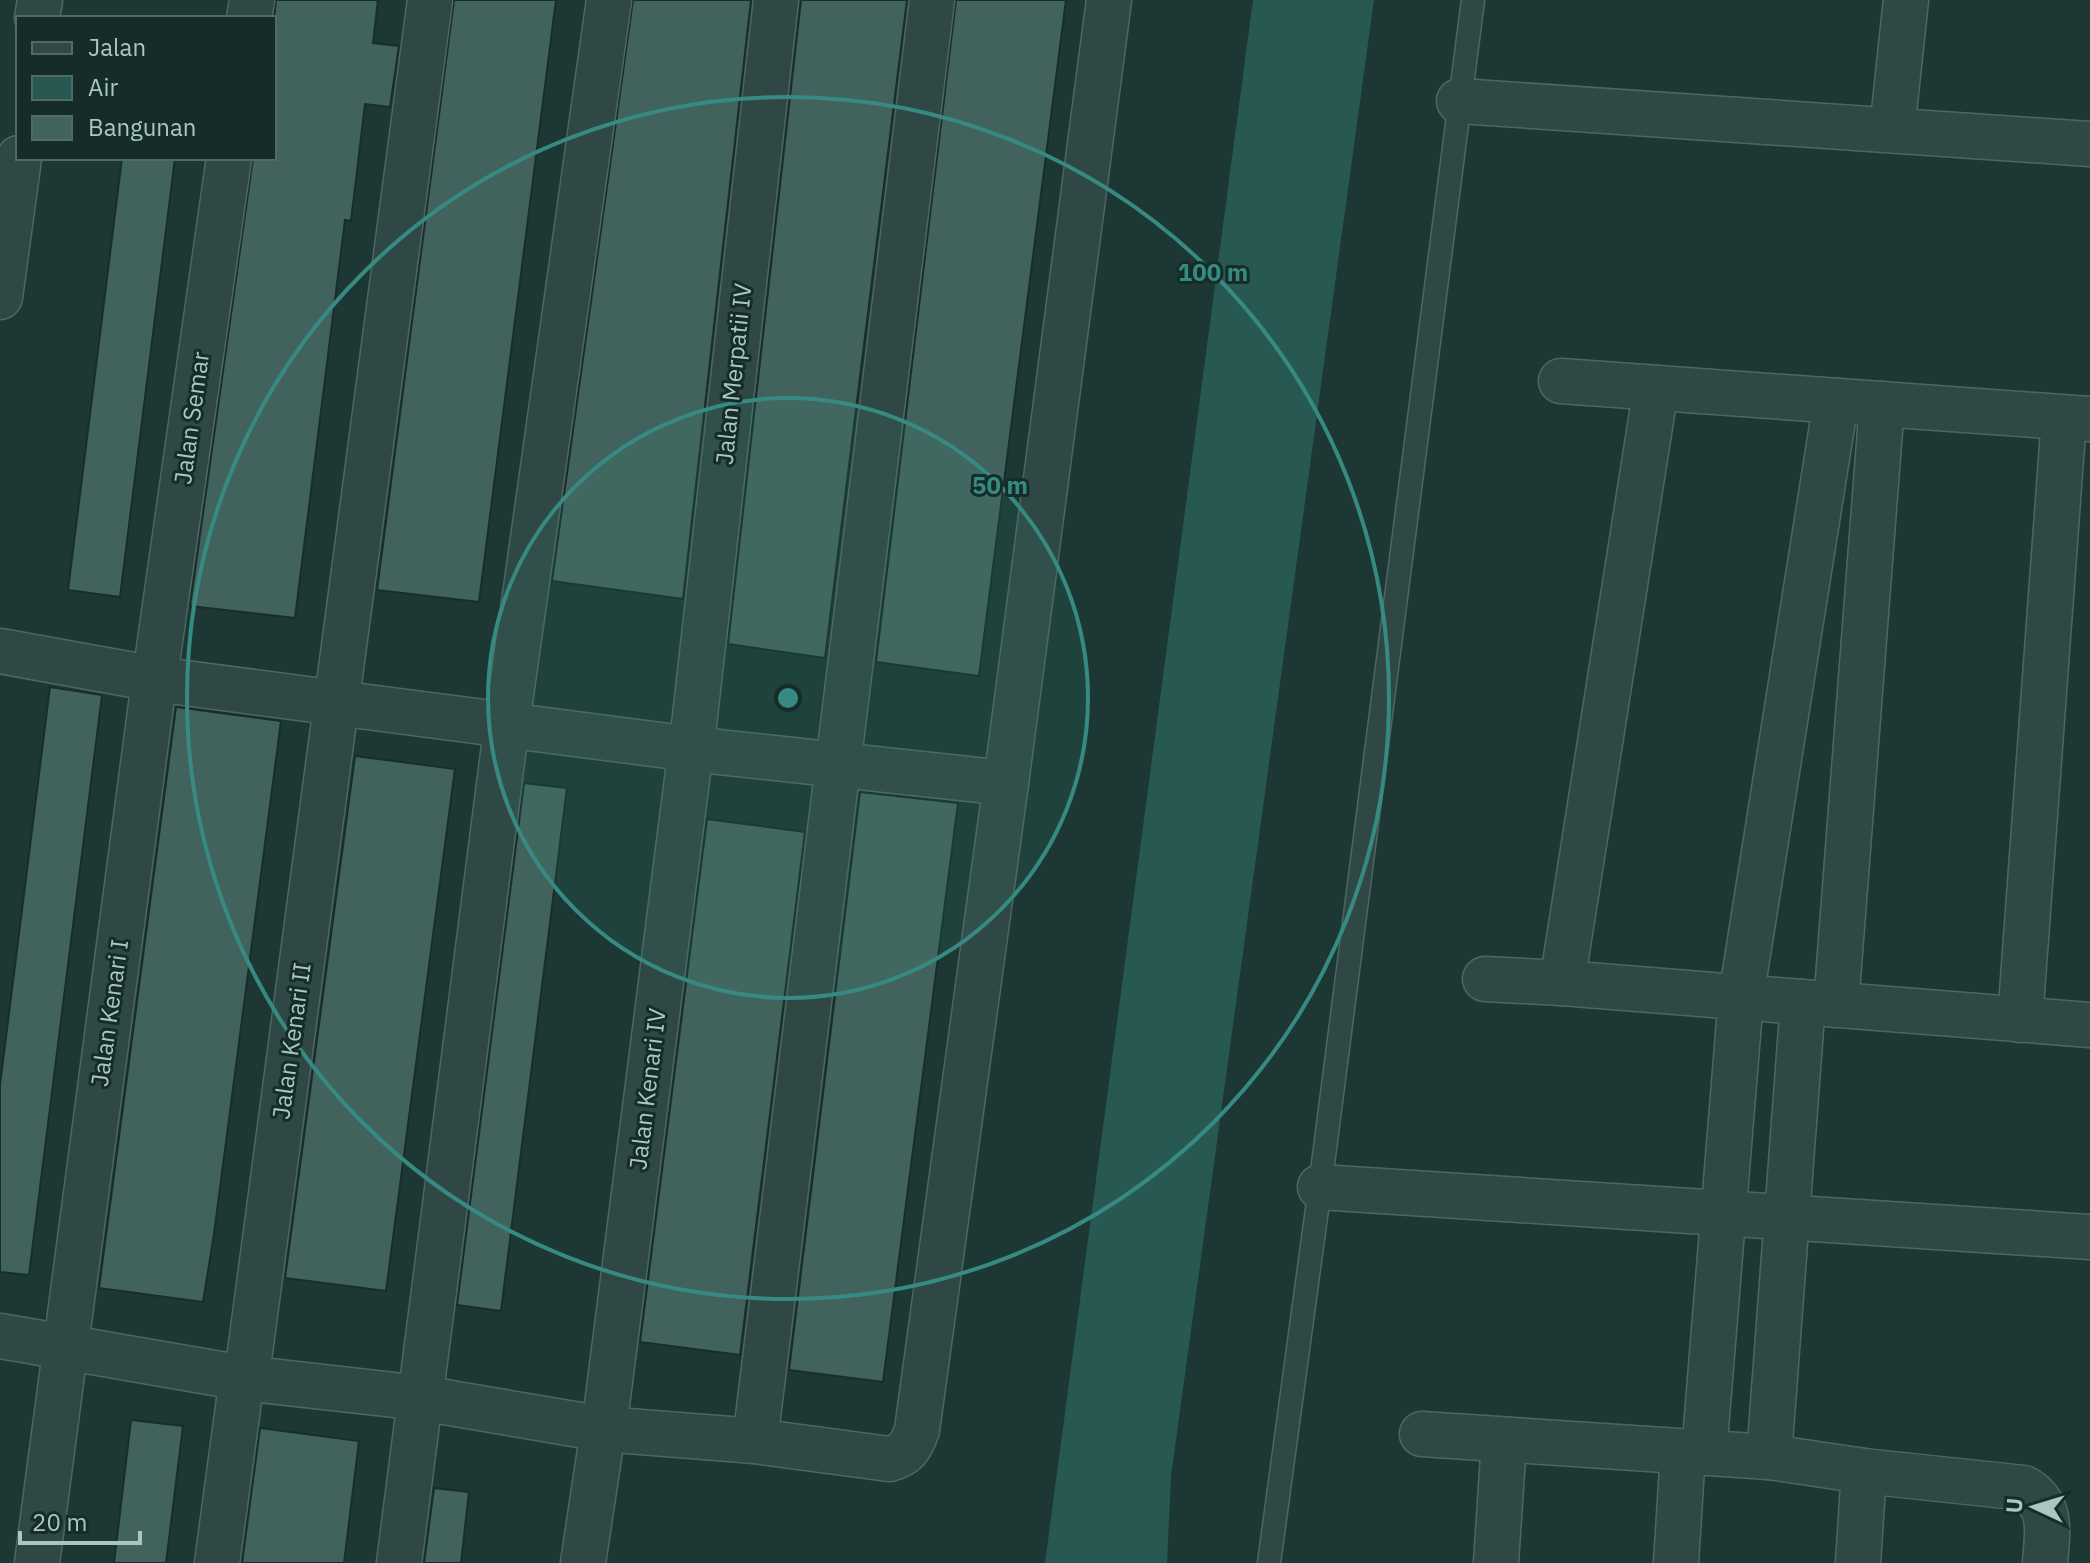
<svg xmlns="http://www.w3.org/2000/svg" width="2090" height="1563" font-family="'IBM Plex Sans',sans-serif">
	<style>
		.water { fill: #275851 }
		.building { fill: #42625d; stroke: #182e2b; stroke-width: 2 }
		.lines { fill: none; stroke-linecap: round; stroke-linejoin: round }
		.service-casing { stroke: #4e6663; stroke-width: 25 }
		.minor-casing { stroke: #4e6663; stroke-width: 47 }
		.tertiary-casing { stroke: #4e6663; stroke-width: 47 }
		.service { stroke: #304845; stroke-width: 22 }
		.minor { stroke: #304845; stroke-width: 44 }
		.tertiary { stroke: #304845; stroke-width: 44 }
		.ring { fill: none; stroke: #368a83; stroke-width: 4 }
		.labels { text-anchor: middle; stroke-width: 6; stroke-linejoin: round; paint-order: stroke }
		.street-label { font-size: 24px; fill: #aac6c3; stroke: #162c29 }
		.centre { fill: #368a83; stroke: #162c29; stroke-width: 4 }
		.ring-label { font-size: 24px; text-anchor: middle; font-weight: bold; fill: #368a83; stroke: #162c29; stroke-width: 6; stroke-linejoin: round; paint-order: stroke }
	</style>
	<rect width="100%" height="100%" fill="#1d3834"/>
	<polygon class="water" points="1253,0 1374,0 1171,1476 1167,1563 1045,1563"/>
	<g class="building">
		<polygon points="276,0 378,0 373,43 399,46 390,107 365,104 351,221 345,220 295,618 190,606 253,158 274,158 274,20"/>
		<polygon points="454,0 556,0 479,602 377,590"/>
		<polygon points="633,0 751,0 683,599 552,581"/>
		<polygon points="801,0 907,0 825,658 728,644"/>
		<polygon points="956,0 1066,0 979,676 876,662"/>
		<polygon points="122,158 175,158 120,597 68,590"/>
		<polygon points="50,687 102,695 29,1275 0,1272 0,1085"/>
		<polygon points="176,707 281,721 214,1234 203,1302 99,1288"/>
		<polygon points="355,756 455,769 386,1291 285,1278"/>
		<polygon points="524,783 567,788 501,1311 457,1305"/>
		<polygon points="860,792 958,803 883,1382 789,1370"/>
		<polygon points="707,819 805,832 740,1355 640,1342"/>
		<polygon points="131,1420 183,1426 166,1563 114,1563"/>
		<polygon points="260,1428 359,1441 344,1563 242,1563"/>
		<polygon points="434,1488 469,1492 461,1563 424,1563"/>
	</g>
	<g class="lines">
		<g class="service-casing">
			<polyline id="service" points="1269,1563 1320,1187 1473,0"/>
		</g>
		<g class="minor-casing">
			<g id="minor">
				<polyline points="249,18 252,0"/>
				<polyline points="1459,101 2090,144"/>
				<polyline points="1892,130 1906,0"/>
				<polyline points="1561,381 2090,419"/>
				<polyline points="0,651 155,679 337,703 691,749 1006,783"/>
				<polyline points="1485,979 1562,983 2090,1025"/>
				<polyline points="1562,983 1656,388"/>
				<polyline points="1836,1005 1882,404"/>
				<polyline points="2020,1020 2064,418"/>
				<polyline points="1320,1187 2090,1237"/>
				<path d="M0,1336L243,1378L421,1398L603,1429L755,1441L889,1459C906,1455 911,1447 917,1430L1006,783L1109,0"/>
				<path d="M1422,1434L1769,1457L1864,1471L2024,1488C2054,1505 2047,1534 2045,1563"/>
				<polyline points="755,1441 932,0"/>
				<polyline points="1704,1453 1741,997 1836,401"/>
				<polyline points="1769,1457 1803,1002"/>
				<polyline points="37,1563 152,697 229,158"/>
				<polyline points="217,1563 239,1400 250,1352 430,0"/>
				<polyline points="399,1563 507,723 609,0"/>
				<polyline points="583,1563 608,1397 694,725 776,0"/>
				<polyline points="1496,1563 1504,1441"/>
				<polyline points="1676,1563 1683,1452"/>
				<polyline points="1858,1563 1864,1471"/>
			</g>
		</g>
		<g class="tertiary-casing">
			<g id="tertiary">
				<polyline points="37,18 40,0"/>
				<polyline points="0,297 19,158"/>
			</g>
		</g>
		<use href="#service" class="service"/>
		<use href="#minor" class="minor"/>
		<use href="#tertiary" class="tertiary"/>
	</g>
	<circle cx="788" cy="698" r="300" fill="#368a83" fill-opacity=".12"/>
	<g class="ring">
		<circle cx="788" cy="698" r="300"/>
		<circle cx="788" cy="698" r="601"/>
	</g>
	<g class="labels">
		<g class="street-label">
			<text transform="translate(734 374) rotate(-84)" y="8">Jalan Merpatii IV</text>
			<text transform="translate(192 418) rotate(-82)" y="8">Jalan Semar</text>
			<text transform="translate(110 1013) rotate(-82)" y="8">Jalan Kenari I</text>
			<text transform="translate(292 1041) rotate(-82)" y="8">Jalan Kenari II</text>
			<text transform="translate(648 1089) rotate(-83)" y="8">Jalan Kenari IV</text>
		</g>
	</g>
	<circle cx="788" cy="698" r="12" class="centre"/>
	<g class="ring-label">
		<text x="1213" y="281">100 m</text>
		<text x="1000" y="494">50 m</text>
	</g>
	<rect x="16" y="16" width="260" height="144" fill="#162c29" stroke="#516a67" stroke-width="2"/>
	<rect x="32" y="42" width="40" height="12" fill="#304845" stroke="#516a67" stroke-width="2"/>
	<text x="88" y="56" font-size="24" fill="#aac6c3">Jalan</text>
	<rect x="32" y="76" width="40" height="24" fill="#275851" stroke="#516a67" stroke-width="2"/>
	<text x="88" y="96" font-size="24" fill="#aac6c3">Air</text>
	<rect x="32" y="116" width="40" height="24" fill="#42625d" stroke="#516a67" stroke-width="2"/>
	<text x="88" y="136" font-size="24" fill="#aac6c3">Bangunan</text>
	<g transform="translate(2034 1507) rotate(274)" stroke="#162c29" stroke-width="6" paint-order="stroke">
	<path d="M0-6L14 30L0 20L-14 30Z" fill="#aac6c3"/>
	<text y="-12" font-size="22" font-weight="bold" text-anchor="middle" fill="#aac6c3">U</text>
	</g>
	<path d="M20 1531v12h120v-12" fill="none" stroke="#aac6c3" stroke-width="4"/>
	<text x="32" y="1531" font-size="24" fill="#aac6c3" stroke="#162c29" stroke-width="6" paint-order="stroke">20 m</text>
</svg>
